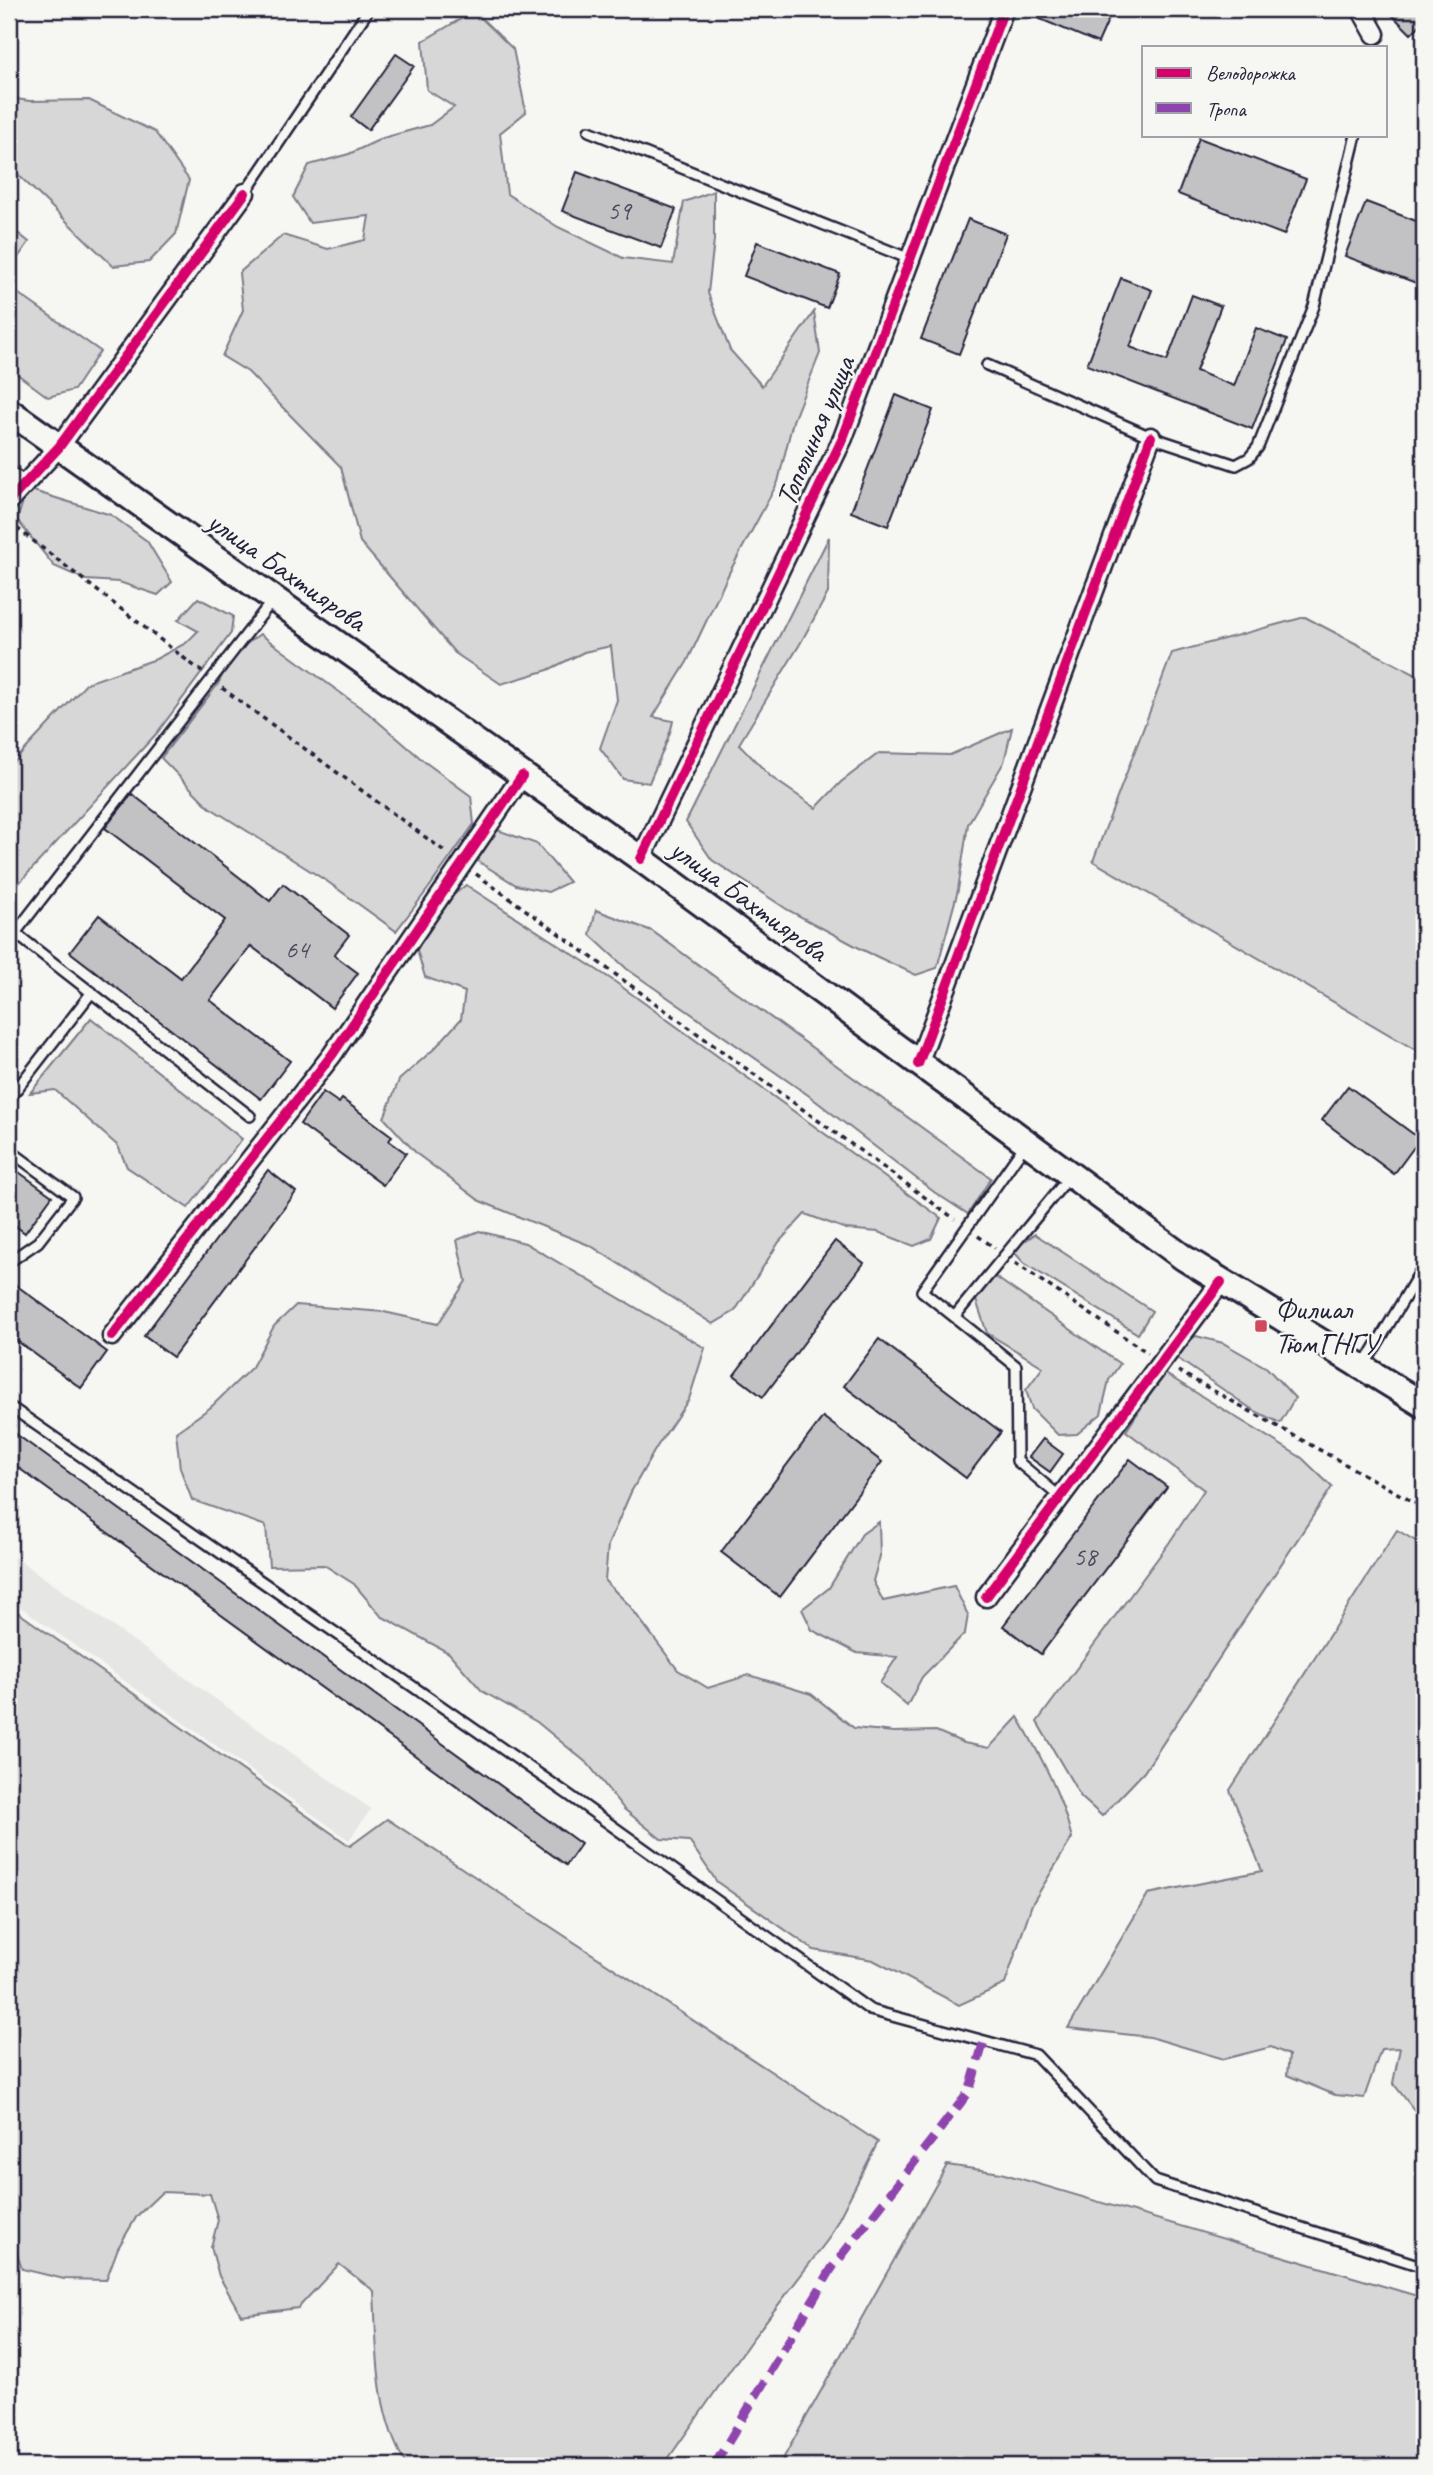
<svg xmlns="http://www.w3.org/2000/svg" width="1433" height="2475" font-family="Caveat,sans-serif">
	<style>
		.built { fill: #e6e6e4 }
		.green { fill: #d7d7d7; stroke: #7c7c89; stroke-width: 2 }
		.building { fill: #c2c2c4; stroke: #22223b; stroke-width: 2 }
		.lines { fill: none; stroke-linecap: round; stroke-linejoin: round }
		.service-casing { stroke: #22223b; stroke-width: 14 }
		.minor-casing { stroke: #22223b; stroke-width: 23 }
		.secondary-casing { stroke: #22223b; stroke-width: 30 }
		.path { stroke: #22223b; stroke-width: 3.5; stroke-dasharray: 5 5; stroke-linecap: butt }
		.service { stroke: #f6f6f2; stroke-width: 9 }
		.minor { stroke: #f6f6f2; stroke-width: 18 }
		.secondary { stroke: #f6f6f2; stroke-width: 24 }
		.quiet { stroke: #8e44ad; stroke-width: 9; stroke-dasharray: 18 9; stroke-linecap: butt }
		.cycleway-casing { stroke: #f6f6f2; stroke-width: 15 }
		.cycleway { stroke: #d6006c; stroke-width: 10 }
		.poi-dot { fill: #d1495b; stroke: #f6f6f2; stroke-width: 2.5 }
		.labels { text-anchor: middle; stroke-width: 5; stroke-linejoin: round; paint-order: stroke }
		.number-label { font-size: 26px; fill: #4a4a5d }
		.street-label { font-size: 30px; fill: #22223b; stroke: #f6f6f2 }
		.poi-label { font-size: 30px; fill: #22223b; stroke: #f6f6f2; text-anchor: start }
	</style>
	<rect width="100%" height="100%" fill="#f6f6f2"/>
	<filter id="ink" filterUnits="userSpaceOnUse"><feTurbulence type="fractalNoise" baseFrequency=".0143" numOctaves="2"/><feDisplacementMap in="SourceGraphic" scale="14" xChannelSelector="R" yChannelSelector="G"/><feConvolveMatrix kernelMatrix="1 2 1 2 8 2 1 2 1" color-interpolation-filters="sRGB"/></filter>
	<g filter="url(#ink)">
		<polygon class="built" points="9,1553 371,1809 349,1840 9,1599"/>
		<g class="green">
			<path d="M474,11L513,49L526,112L500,133L507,194L558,227L623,258L673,264L684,202L714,191V240L708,293L730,350L762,386L814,312L820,353L793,421L778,482L729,573L687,662L653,717L673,721C669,742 657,762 649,783L623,779L600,748L617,700L611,646L584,652L548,670L501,684L455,653L360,542L341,467L248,372L222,356L243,310L239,273L283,235L328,249L365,240L369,216L310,223L293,197L309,165L349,154L383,138L430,125L454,107L427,90L423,41Z"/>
			<polygon points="9,98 30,101 89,100 155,132 189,180 176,234 149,262 113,266 9,166"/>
			<polygon points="9,226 29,242 14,263 9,259"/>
			<polygon points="9,287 100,351 74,390 48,397 9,368"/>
			<polygon points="27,489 111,515 147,541 172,582 158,595 119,582 86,580 54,566 17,520"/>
			<polygon points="829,537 828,593 800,644 739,744 771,777 816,808 841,782 879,753 950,755 1012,728 1004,762 968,824 958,890 937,968 916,975 865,951 788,910 712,860 686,822"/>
			<polygon points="198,598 233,616 231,633 157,733 9,894 9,767 87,683 156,659 186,643 198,631 178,620"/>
			<polygon points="1305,617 1424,679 1424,1055 1093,861 1172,653"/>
			<polygon points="260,634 368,713 425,762 471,796 474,824 428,889 396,931 328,882 209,807 161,758 218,684 233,654"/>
			<polygon points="489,827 537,844 569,882 548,892 516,885 471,857"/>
			<polygon points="466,885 611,979 941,1218 931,1239 914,1246 878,1232 846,1229 805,1214 779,1242 735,1311 713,1324 591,1246 480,1201 417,1154 384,1118 399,1080 435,1048 461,1019 465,992 425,977 417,950 436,909"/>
			<polygon points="596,910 652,931 991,1178 968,1214 934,1192 808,1095 627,969 590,935"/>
			<polygon points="91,1018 242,1139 188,1208 127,1167 118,1146 55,1090 30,1093"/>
			<path d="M479,1231L525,1243L705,1348L689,1399L656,1448L631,1492L608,1545L605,1581L629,1605L678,1670L708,1688L749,1675L811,1694L854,1728L894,1732L936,1731L964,1743L989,1748L1018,1717C1041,1756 1061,1794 1072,1838L1032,1904L1005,1984L959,2005L873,1960L814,1950L717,1882L689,1841L661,1839L624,1809L588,1764L537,1722L482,1691L449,1653L381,1616L354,1584L324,1565L269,1566L266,1526L192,1500L180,1468L176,1432L211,1407L252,1367L274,1326L296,1305L384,1312L438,1324L466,1281L457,1240Z"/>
			<polygon points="1035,1234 1152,1311 1138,1334 1024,1263 1012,1250"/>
			<polygon points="994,1276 1120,1364 1109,1380 1101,1414 1077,1434 1058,1435 1032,1409 1026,1390 1043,1367 987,1333 976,1300"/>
			<polygon points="1196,1336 1223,1343 1267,1368 1295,1398 1280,1423 1253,1410 1171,1354"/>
			<polygon points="1164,1373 1302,1458 1332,1487 1144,1772 1102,1816 1081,1797 1037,1722 1169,1543 1204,1490 1126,1431"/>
			<polygon points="879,1522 880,1556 873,1581 883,1601 954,1586 968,1615 965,1633 922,1677 907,1706 880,1683 897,1657 857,1653 812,1630 802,1609 829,1588 862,1534"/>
			<polygon points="1397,1530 1424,1546 1424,2117 1415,2111 1393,2083 1400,2048 1381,2049 1364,2098 1335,2095 1287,2075 1289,2055 1271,2047 1224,2059 1150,2037 1068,2028 1148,1894 1262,1871 1230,1790"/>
			<path d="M9,1606L350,1846L387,1819L878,2142L829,2238L750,2342L663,2466H407C375,2414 377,2350 374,2291L339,2264L298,2308L241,2315L219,2276L211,2247L218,2220L210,2194L162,2192L137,2216L118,2248L106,2280L64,2279L22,2269L9,2230Z"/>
			<polygon points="947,2165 1001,2173 1424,2298 1424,2466 779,2466"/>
		</g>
		<g class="building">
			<polygon points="1016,9 1113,9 1098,43"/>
			<polygon points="1386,9 1424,9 1424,21 1411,34"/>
			<polygon points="396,54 414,66 368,130 351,117"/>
			<polygon points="1199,138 1306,179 1284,235 1178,194"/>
			<polygon points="577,172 676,209 661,248 562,211"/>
			<polygon points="1366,202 1424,224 1424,260 1416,283 1345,256"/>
			<polygon points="968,219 1006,234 959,354 921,339"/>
			<polygon points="757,242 840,274 827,308 744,276"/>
			<polygon points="1121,278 1152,290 1130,347 1167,361 1192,295 1221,306 1196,371 1234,386 1256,328 1287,340 1252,429 1087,365"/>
			<polygon points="896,395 933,410 888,526 851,512"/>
			<polygon points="132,794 270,901 283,884 349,935 334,955 358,973 332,1008 251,946 210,1000 290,1061 261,1099 70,952 99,915 181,978 225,920 105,828"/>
			<polygon points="1348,1086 1420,1139 1394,1174 1322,1120"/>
			<polygon points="323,1092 339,1103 342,1099 392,1136 389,1141 406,1153 383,1185 300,1124"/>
			<polygon points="9,1165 52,1196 25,1233 9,1221"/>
			<polygon points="268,1170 296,1192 173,1357 144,1336"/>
			<polygon points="835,1241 864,1263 763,1397 734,1375"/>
			<polygon points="9,1280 107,1352 81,1388 9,1335"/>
			<polygon points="879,1339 1001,1432 966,1478 844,1386"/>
			<polygon points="823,1417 882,1462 780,1597 721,1552"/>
			<polygon points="9,1429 581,1844 566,1865 9,1461"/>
			<polygon points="1043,1439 1063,1454 1050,1472 1029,1457"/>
			<polygon points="1130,1459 1167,1487 1041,1654 1003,1626"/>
		</g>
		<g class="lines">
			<g class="service-casing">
				<g id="service">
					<polyline points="589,131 910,259"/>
					<polyline points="245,193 369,9"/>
					<polyline points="987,365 1151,437 1236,465 1249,458 1258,447 1314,306 1356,135"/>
					<polyline points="10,932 15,933 250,1116"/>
					<polyline points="9,941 272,601"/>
					<polyline points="9,1099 92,992"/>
					<polyline points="1025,1145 922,1291 1016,1366 1017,1461 1060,1497"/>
					<polyline points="9,1150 73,1197 38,1242 9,1262"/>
					<polyline points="955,1316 1069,1177"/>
					<polyline points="1364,1366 1424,1265"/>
					<polyline points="9,1406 569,1795 870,2010 1036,2055 1155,2181 1424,2267"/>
				</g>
			</g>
			<g class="minor-casing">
				<g id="minor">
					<polyline points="1361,9 1375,34"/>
					<polyline points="9,476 23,486"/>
					<polyline points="9,501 59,447 245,193"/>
					<polyline points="641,859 843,438 1004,9"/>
					<polyline points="918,1064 1151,437"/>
					<polyline points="112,1336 332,1055 522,776"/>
					<polyline points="986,1597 1221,1282"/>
				</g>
			</g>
			<g class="secondary-casing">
				<polyline id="secondary" points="9,411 641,859 1184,1258 1424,1405"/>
			</g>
			<g class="path">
				<polyline points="9,522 202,672"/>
				<polyline points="222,688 447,853"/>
				<polyline points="476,874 955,1219"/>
				<polyline points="978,1236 995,1248"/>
				<polyline points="1015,1263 1148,1353"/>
				<polyline points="1178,1371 1424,1508"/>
			</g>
			<use href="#service" class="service"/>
			<use href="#minor" class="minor"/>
			<use href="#secondary" class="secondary"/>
			<polyline class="quiet" points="714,2466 832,2268 969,2092 984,2041"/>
			<g class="cycleway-casing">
				<g id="cycleway">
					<polyline points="9,501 59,447 245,193"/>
					<polyline points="641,859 843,438 1004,9"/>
					<polyline points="918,1064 1151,437"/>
					<polyline points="112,1336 332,1055 522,776"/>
					<polyline points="986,1597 1221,1282"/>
				</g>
			</g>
			<use href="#cycleway" class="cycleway"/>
		</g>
	</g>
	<rect class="poi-dot" x="1254" y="1319" width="14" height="14" rx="3.5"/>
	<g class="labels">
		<g class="number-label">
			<text x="619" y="219">59</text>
			<text x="297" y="958">64</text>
			<text x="1085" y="1565">58</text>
		</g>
		<g class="street-label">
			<text transform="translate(815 431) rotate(-67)" y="10">Тополиная улица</text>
			<text transform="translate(287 571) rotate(35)" y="10">улица Бахтиярова</text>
			<text transform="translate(749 900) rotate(36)" y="10">улица Бахтиярова</text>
		</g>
		<g class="poi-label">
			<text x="1275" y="1319">Филиал<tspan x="1275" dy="34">ТюмГНГУ</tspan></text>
		</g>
	</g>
	<rect width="1433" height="2475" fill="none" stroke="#f6f6f2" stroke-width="35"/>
	<rect x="18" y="18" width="1398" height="2440" fill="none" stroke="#22223b" stroke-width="2.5" filter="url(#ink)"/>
	<rect x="1142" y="46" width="245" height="91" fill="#f6f6f2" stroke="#a1a1a9" stroke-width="2"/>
	<rect x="1156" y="68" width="35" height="10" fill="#d6006c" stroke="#a1a1a9" stroke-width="2"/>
	<text x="1206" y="80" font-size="21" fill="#22223b">Велодорожка</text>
	<rect x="1156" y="103" width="35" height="10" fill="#8e44ad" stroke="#a1a1a9" stroke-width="2"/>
	<text x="1206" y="116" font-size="21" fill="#22223b">Тропа</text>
</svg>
